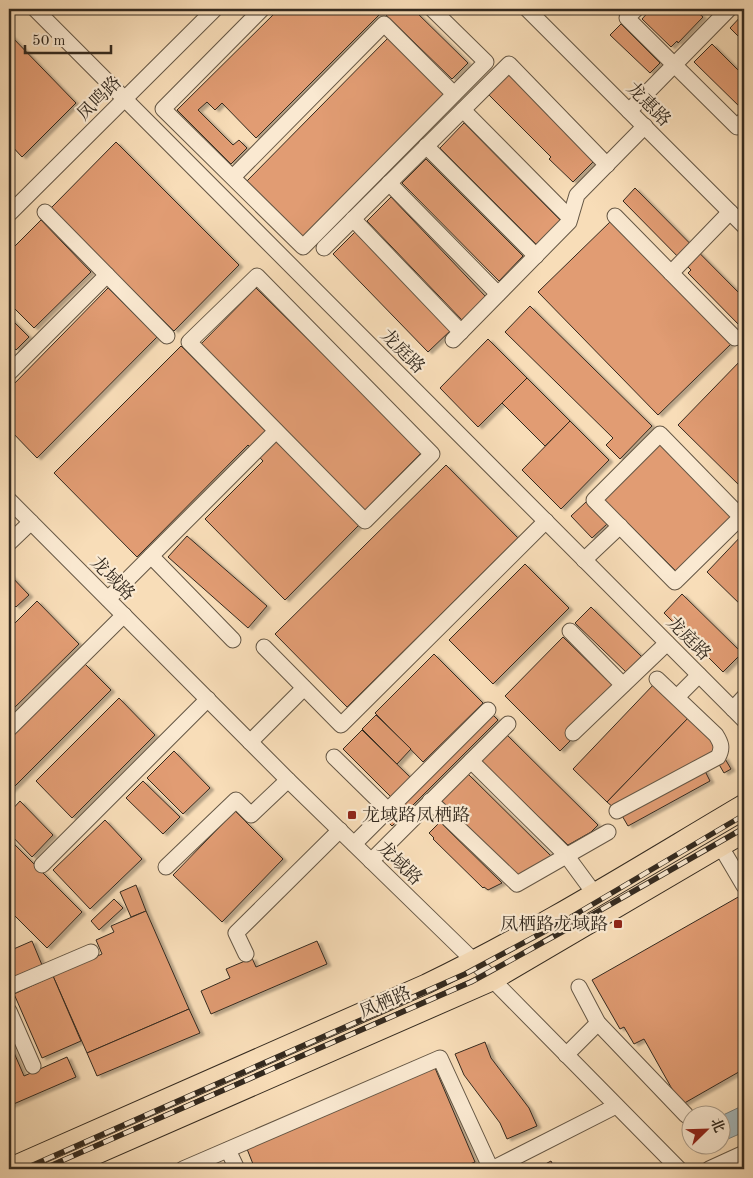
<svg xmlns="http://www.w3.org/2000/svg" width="753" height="1178" font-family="'Old Standard TT','Noto Serif SC',serif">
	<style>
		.water { fill: #a4b8bb; stroke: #777f7d }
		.building { fill: #e19c73; stroke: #342a1f; filter: url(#shadow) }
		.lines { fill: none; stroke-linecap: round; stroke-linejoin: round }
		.minor-casing { stroke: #655745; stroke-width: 17 }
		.major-casing { stroke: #342a1f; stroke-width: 21 }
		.minor { stroke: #fae9d1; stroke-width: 15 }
		.major { stroke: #f8ddb8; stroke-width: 19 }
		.rail-casing { stroke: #342a1f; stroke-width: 5.5 }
		.rail { stroke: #fae9d1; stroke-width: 4; stroke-dasharray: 11; stroke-linecap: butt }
		.poi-dot { fill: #8f2418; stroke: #fae9d1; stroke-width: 2 }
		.labels { text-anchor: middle; stroke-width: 4.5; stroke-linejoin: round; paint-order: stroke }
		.street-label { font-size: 18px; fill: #342a1f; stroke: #fae9d1 }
		.poi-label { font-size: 18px; fill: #342a1f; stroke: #fae9d1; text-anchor: start }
	</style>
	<defs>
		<filter id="shadow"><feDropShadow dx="4" dy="2" stdDeviation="1" flood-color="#0004"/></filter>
	</defs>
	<rect width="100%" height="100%" fill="#f8ddb8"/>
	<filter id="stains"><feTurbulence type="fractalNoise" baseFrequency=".004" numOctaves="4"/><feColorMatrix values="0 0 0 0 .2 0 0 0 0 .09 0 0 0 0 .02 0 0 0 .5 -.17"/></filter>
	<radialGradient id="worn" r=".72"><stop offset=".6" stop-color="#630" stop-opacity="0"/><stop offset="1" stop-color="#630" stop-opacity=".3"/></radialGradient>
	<polygon class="water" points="744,1105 744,1132 721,1142 721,1116"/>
	<g class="building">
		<polygon points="279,9 385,9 256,138 222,103 215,110 207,102 198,110 233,145 239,140 247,148 231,164 177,110"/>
		<polygon points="386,9 413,9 468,63 452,79 383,12"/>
		<polygon points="651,9 694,9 703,17 678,43 677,41 671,47 642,19"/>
		<polygon points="744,13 744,42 730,28"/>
		<polygon points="621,24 660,63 650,73 610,35"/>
		<polygon points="9,34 76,103 22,157 9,143"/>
		<polygon points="389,37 445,93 300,239 245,183"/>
		<polygon points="712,44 744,76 744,111 694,62"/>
		<polygon points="509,75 595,160 573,182 549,159 551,157 489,95"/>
		<polygon points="464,123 561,221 537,245 440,148"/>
		<polygon points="116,142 239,265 174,331 51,208"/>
		<polygon points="426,159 523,256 499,281 402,183"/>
		<polygon points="635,188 744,298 744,326 742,328 688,273 691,270 623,201"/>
		<polygon points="391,197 486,297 462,320 367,221"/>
		<polygon points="41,220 91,272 34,328 9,303 9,252"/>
		<polygon points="611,221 731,344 658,415 538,292"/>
		<polygon points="356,231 451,330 428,352 333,254"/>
		<polygon points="108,288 157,337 37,458 9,429 9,389"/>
		<polygon points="256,288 422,452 365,510 199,346"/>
		<polygon points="530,306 652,426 620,459 606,445 613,438 505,332"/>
		<polygon points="9,317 29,337 16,350 9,342"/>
		<polygon points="488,339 527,378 478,427 440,388"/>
		<polygon points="181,346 359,525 285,600 205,519 263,461 248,445 137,557 54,473"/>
		<polygon points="744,357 744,490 678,425"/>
		<polygon points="527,378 570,421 545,446 502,403"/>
		<polygon points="570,421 609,460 561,509 522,470"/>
		<polygon points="660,443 733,516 677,572 604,499"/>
		<polygon points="446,465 518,538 347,707 275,634"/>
		<polygon points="586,502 607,524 592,538 571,516"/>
		<polygon points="744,533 744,608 707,572"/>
		<polygon points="187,536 267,606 248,628 168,557"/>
		<polygon points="525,564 569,608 493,684 449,640"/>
		<polygon points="9,574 29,595 16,607 9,600"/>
		<polygon points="682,594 742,653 723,672 664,613"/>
		<polygon points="37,601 79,644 9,713 9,629"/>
		<polygon points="591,607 642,657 627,673 575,623"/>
		<polygon points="563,637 612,685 568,730 574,737 560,751 505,696"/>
		<polygon points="434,654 483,703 423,762 375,713"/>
		<polygon points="85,664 111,690 9,792 9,740"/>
		<polygon points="655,683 690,716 607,802 573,769"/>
		<polygon points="119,698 155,735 72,818 36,781"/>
		<polygon points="491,713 498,720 392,826 385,819"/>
		<polygon points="376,715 411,749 397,764 362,729"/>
		<polygon points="690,716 714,743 714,751 614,808 607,802"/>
		<polygon points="362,730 411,778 392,798 343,749"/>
		<polygon points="506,734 598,825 591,832 568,845 480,760"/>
		<polygon points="174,751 210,788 183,814 147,778"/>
		<polygon points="724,757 731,769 724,773 717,761"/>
		<polygon points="704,769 710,781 628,826 621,814"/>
		<polygon points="468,774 551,856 518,876 442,801"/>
		<polygon points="143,781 180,817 163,834 126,798"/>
		<polygon points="20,801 53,835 32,857 9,833 9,813"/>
		<polygon points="235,811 283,859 222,922 173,875"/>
		<polygon points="105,820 142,859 90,909 53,870"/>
		<polygon points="440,822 502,883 488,890 484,887 483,888 433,839 434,838 429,833"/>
		<polygon points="9,839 82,912 47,948 9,910"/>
		<polygon points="136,885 146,911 131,917 120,892"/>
		<polygon points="740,896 744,904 744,1069 681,1105 644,1039 634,1044 624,1027 620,1029 592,980"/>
		<polygon points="114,899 123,908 99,930 91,921"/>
		<polygon points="146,911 189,1009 87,1053 53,976 102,954 96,940 114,932 111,926"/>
		<polygon points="32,941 42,965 9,979 9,951"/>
		<polygon points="317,941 327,964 211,1014 201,991 230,978 226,969 252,958 256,967"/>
		<polygon points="53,976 81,1041 42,1058 14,994"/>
		<polygon points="189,1009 200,1033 97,1076 87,1053"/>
		<polygon points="9,1041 24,1076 67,1057 76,1077 9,1106"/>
		<polygon points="485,1042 491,1058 529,1108 537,1126 507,1139 500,1123 464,1075 455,1054"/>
		<polygon points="435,1068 475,1162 457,1169 255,1169 247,1149"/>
		<polygon points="551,1161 555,1169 536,1169"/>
	</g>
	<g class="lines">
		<g class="minor-casing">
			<g id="minor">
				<polyline points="35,9 744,720"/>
				<polyline points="262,9 163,109 303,247 486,62 432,9"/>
				<polyline points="527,9 744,226"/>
				<polyline points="636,9 627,18 737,127 744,120"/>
				<polyline points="463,110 570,218"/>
				<polyline points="629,111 729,9"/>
				<polyline points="426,146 536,256"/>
				<polyline points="233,177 384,24 454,94"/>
				<polyline points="389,183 498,294"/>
				<polyline points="45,212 167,336"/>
				<polyline points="9,214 215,9"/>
				<polyline points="615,216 735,338"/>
				<polyline points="353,219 461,332"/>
				<polyline points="324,248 509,64 607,165"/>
				<polyline points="671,273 730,212"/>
				<polygon points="257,276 432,454 365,521 189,342"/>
				<polyline points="453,340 569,222 577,195 645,126"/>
				<polyline points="9,373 107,275"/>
				<polygon points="660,434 741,517 675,582 594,500"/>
				<polyline points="9,500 288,780 474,961 679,1169"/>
				<polyline points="9,543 31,522"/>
				<polyline points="151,556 233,640"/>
				<polyline points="584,560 620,526"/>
				<polyline points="108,599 276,431"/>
				<polyline points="570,631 623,685"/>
				<polyline points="264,647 341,725 546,521"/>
				<polyline points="677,697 699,675"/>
				<polyline points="733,709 744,697"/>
				<polyline points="9,729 124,615"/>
				<polyline points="573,733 667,643"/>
				<polyline points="250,742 304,688"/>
				<polyline points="334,757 388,810"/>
				<polyline points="471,761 566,855 594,893"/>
				<polyline points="430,801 517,884 608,832"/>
				<path d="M617,811L718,757C723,748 721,743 716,735L657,679"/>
				<polyline points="354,844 488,710"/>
				<polyline points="721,847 744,886"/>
				<polyline points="371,861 508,724"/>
				<polyline points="42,865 208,699"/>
				<polyline points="166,867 236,800 251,815 288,780"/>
				<polyline points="246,954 236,933 340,830"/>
				<polyline points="9,987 91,952"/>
				<polyline points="579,987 598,1023 686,1115"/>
				<polyline points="9,1011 33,1066"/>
				<polyline points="566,1055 598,1023"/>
				<polyline points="228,1150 237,1169"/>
				<polyline points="183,1169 440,1058 491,1169"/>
				<polyline points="492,1169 616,1106"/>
				<polyline points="709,1169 744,1153"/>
			</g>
		</g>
		<g class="major-casing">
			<g id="major">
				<path d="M9,1168L426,984C536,931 639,866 744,804"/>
				<polyline points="63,1169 492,981 744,833"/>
			</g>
		</g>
		<use href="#minor" class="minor"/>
		<use href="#major" class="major"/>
		<g class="rail-casing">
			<g id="rail">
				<polyline points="24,1169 465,974 566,920 744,815"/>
				<polyline points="43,1169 471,982 571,927 744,828"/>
			</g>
		</g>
		<use href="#rail" class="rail"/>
	</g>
	<g class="poi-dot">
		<rect x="347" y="810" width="10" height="10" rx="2.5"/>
		<rect x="613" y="919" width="10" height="10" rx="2.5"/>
	</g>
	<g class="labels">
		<g class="street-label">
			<text transform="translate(99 98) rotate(-45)" y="6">凤鸣路</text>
			<text transform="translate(649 104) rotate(45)" y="6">龙惠路</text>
			<text transform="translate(403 351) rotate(45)" y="6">龙庭路</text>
			<text transform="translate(113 578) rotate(45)" y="6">龙域路</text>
			<text transform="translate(689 638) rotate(45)" y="6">龙庭路</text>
			<text transform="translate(400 863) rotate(44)" y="6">龙域路</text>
			<text transform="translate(385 1002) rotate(-23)" y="6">凤栖路</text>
		</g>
		<g class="poi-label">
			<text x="362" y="821">龙域路凤栖路</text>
			<text x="608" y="930" text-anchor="end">凤栖路龙域路</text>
		</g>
	</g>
	<rect width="753" height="1178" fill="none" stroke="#f8ddb8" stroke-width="30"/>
	<rect x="10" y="10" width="733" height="1158" fill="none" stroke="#342a1f" stroke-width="2.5"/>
	<rect x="15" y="15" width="723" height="1148" fill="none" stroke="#342a1f"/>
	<g transform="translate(706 1130) rotate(67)"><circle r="24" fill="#fae9d1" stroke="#ab9d8a"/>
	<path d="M0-4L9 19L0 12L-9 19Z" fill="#8f2418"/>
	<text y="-8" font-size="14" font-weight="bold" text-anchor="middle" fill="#342a1f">北</text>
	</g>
	<path d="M25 45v8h86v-8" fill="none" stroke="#342a1f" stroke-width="2.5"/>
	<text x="32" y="45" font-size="15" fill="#342a1f" stroke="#fae9d1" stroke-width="4" paint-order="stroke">50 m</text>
	<rect width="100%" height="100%" filter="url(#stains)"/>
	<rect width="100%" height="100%" fill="url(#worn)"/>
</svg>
